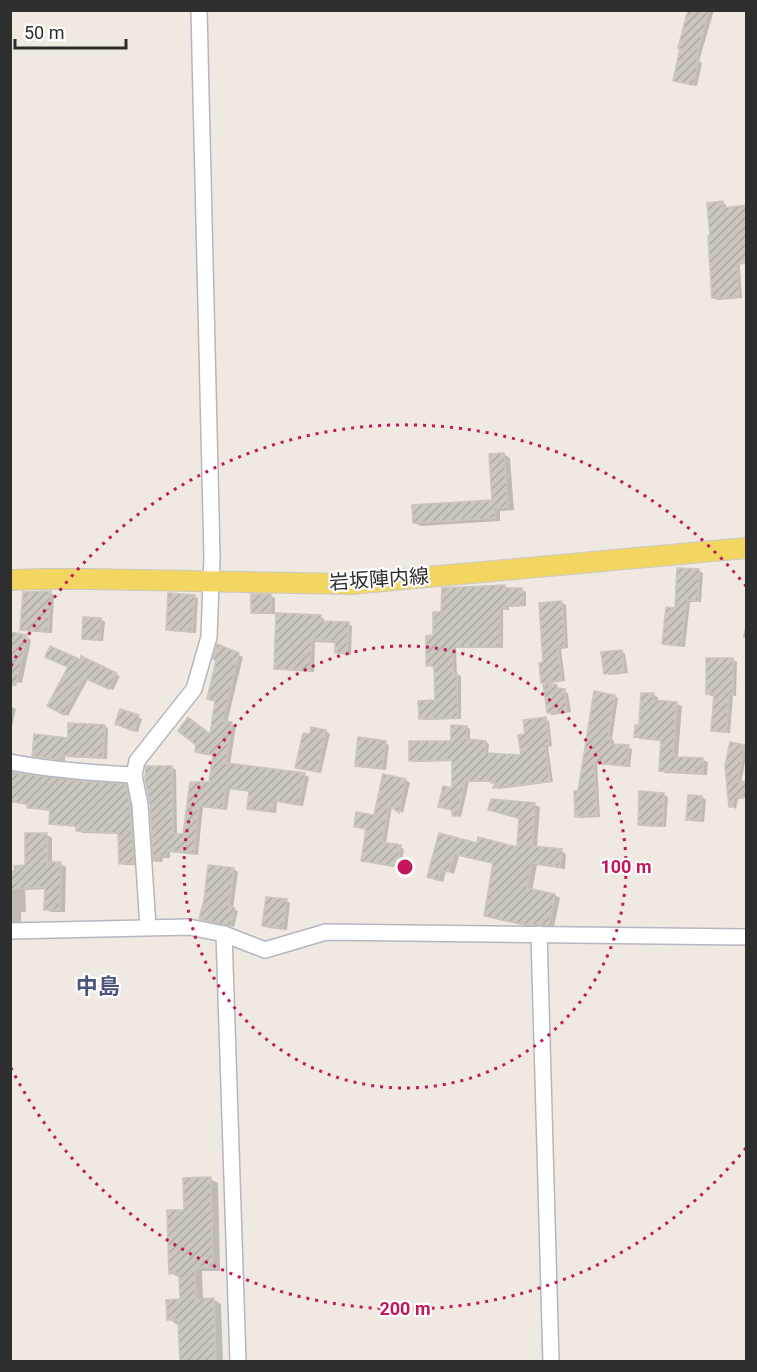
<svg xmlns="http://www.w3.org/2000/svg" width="757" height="1372" font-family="Roboto,'Noto Sans JP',sans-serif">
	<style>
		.shadow { fill: #0003 }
		.building { fill: url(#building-hatch); stroke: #cbc5ba; stroke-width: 1.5 }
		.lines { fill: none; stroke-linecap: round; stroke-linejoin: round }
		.minor-casing { stroke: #b4b6c1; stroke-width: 18 }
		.major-casing { stroke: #c9c9c9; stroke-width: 22 }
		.minor { stroke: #fff; stroke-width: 15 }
		.major { stroke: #f3d562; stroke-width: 20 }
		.ring { fill: none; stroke: #c2185b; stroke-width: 3; stroke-dasharray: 3 6 }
		.labels { text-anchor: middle; stroke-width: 4.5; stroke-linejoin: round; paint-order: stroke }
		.street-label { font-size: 20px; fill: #2e2e2e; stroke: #fff }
		.quarter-label { font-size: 22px; font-weight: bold; fill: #4d5480; stroke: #fff }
		.centre { fill: #c2185b; stroke: #fff; stroke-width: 3 }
		.ring-label { font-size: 18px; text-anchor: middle; font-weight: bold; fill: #c2185b; stroke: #fff; stroke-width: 4.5; stroke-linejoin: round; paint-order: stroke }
	</style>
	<defs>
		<pattern id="building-hatch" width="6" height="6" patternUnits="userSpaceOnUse" patternTransform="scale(1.5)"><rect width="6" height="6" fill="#cbc7bf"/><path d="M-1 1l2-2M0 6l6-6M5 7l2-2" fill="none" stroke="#afaba4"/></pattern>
	</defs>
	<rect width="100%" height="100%" fill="#efe9e1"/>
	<g class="shadow">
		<polygon points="690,10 714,10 699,61 702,63 697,86 679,82 675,80"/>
		<polygon points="722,202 726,205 739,253 742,298 717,300 714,297 712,237"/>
		<polygon points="504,454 510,458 514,510 500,511 500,521 421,526 414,523 493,501"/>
		<polygon points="699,571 703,573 701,602 690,602 685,647 667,645 663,643 677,609"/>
		<polygon points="505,587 508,589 522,590 526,592 526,606 509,607 509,610 503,610 503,648 456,648 457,674 461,676 461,719 424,720 420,718 436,702 436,667 432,667 428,665 434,637 443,614"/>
		<polygon points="50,593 54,595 52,633 26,631 22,629"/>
		<polygon points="194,596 198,598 196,633 171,631 167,629"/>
		<polygon points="252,596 271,596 275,598 275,614 256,614 252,612"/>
		<polygon points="562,603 566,605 568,648 561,649 565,681 545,684 556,687 568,693 571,712 552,715 548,712 544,683 543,682 545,663"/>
		<polygon points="320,616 324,619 324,623 348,624 352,626 351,655 340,654 336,652 337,643 315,642 314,672 279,670 275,668"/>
		<polygon points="101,619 105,622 103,641 87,640 83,638"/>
		<polygon points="746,623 746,639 743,637"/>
		<polygon points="26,637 31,640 22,683 10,681"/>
		<polygon points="218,646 243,657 227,723 236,726 230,765 305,775 309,777 303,806 277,802 276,813 253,810 248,808 251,792 230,789 227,810 203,807 198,855 170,852 170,858 163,858 162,862 159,862 155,860 172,767 176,770 177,835 184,836 210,783 214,756 201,754 196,751 211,736 217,702 209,699 218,660"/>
		<polygon points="621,651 625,654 628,673 609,675 605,673"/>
		<polygon points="708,659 733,660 737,662 736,696 733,696 730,733 716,732 712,730 715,696 711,696 707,693"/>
		<polygon points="82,662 120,676 113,690 88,679 68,716 49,706 70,667"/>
		<polygon points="653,695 658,697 658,702 677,704 682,706 678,757 703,760 708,762 707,775 665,773 661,771 662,741 640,739 636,737"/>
		<polygon points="615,696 618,698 612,739 614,741 614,745 628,747 632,749 630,767 597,764 600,817 581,818 577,816 579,792"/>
		<polygon points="10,706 16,709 10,734"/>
		<polygon points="121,711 142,719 138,732 120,726"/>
		<polygon points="545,719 549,721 552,746 548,747 553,782 499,789 495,787 496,784 493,782 469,782 461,817 454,815 454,811 443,808 454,790 454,761 415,762 411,760 452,742 467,727 470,729 470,740 486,742 489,744 488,755 523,756 526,736"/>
		<polygon points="104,726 108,728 107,759 65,757 65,761 37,757 34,755 69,739"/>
		<polygon points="312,729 326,731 330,734 321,773 301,769 297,767 311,736"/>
		<polygon points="385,743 389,745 386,770 360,767 356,765"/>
		<polygon points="731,744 746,747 746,758 741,783 746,783 746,798 738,799 736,809 731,806"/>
		<polygon points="10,773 125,786 130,789 134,810 138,865 125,865 120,863 119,834 82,833 78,830 78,827 55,825 51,823 52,811 33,809 28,807 28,805 10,802"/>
		<polygon points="406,780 410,783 403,813 392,806 386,844 400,847 404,849 401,868 367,862 363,860 368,830 355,826 375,817"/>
		<polygon points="664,795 668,797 666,827 643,826 639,824"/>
		<polygon points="689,796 702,797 706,800 704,822 691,821 688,819"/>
		<polygon points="535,805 540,807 537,848 561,851 566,854 565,869 537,865 532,891 555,895 560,898 554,927 532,927 491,918 486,915 494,864 459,856 454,874 446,871 443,882 434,879 440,834 478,845 518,849 520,819 495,812 490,809"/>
		<polygon points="47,835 52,838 52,863 61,864 66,867 65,912 51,912 46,909 46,889 25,890 26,912 21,912 21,923 10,924 10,873 27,867"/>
		<polygon points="210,866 234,869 238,872 233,909 238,911 234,927 204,920 200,918 206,900"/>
		<polygon points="286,901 290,903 287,930 268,928 264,925"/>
		<polygon points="210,1179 218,1183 220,1271 202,1271 203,1300 213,1299 221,1304 223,1362 181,1362 180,1324 176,1324 169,1319 181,1301 181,1277 178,1277 171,1273 186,1211"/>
	</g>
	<g class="building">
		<polygon points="688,10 709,10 696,59 699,59 693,85 673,81 680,49 678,48"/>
		<polygon points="723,201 723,208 747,205 747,263 737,264 739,297 712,298 708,236 710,235 707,203"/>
		<polygon points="504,453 508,507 494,508 495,518 413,523 412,505 492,500 489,454"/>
		<polygon points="677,568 699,569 698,601 687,600 681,646 662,644 666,607 675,608"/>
		<polygon points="505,585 505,588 522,588 523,605 506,605 506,608 500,609 500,647 453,647 453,673 457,673 458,718 419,719 418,701 435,700 434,666 426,666 426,636 433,635 433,612 441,612 442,588"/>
		<polygon points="51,591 48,632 20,630 23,592"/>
		<polygon points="168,593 195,595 192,632 166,630"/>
		<rect x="251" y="594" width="20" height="19"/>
		<polygon points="562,601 565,647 558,647 562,680 541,683 539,663 543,662 539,603"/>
		<polygon points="276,613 321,615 321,621 349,622 347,653 335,653 335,641 312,640 310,670 274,669"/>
		<polygon points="83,617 101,618 100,640 82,639"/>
		<polygon points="10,632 27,635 16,685 10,685"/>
		<polygon points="217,644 239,653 223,721 232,722 226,763 305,773 299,805 273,800 272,812 247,809 249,791 226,788 223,809 199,806 194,853 167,851 166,856 159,856 159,861 153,861 150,804 145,779 146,766 172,766 173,834 183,834 190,782 209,782 213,755 195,752 196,745 178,731 188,717 210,734 215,701 207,699 216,661 213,659"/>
		<polygon points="50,646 81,660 81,656 117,673 109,689 84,678 64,715 47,706 68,667 45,657"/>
		<polygon points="622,650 624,671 604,674 601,652"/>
		<polygon points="706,658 733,658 733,695 729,695 726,732 711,731 714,694 706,694"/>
		<polygon points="543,683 557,685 557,688 565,689 567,711 547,713"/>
		<polygon points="594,691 615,695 608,737 611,737 610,744 629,745 627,766 594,763 597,815 575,817 574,791 578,791"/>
		<polygon points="641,693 654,693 653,700 677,702 673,753 675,754 675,757 703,758 703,773 659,771 661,740 634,737 635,725 639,725"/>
		<polygon points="120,709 139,715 134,731 115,724"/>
		<polygon points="546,717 549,745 545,745 550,781 493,788 495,783 491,783 491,781 465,781 457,816 452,816 452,810 438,807 443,786 452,788 452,760 409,761 409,741 451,741 451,725 467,726 467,739 486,741 485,753 521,755 518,735 525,734 523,720"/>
		<polygon points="68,723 105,725 103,757 62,756 61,760 32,756 34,734 68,738"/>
		<polygon points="311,727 326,730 318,772 295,768 303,733 310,734"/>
		<polygon points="358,737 386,741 382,769 355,766"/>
		<polygon points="730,742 745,745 737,782 747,781 747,796 734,798 732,807 729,807 725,766"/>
		<polygon points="10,772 71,780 126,784 130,806 134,863 119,864 118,833 76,831 76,826 49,824 50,809 27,808 27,804 10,801"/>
		<polygon points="383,774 406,779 399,813 389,805 382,842 401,845 397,867 361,861 366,829 354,827 356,812 374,815"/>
		<polygon points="639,791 664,793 663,826 638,825"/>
		<polygon points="688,795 702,796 701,820 686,820"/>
		<polygon points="491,799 535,803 532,846 562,849 560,867 532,863 527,888 555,894 549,925 525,925 484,916 493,863 454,854 449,872 441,870 438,880 427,877 439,833 477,843 478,837 517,847 519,818 488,810"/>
		<polygon points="25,833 47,833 47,862 61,862 60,910 44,910 45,887 10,889 10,871 15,871 14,866 25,865"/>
		<polygon points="208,865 234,868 229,906 235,908 230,926 199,919 204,900"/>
		<polygon points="266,897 287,899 283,928 262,926"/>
		<polygon points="211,1177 213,1267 195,1268 196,1299 214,1298 216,1362 180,1362 178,1320 167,1320 166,1300 180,1299 179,1273 169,1274 167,1210 184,1210 183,1178"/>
	</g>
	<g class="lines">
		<g class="minor-casing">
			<g id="minor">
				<path d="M10,762C52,770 91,773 134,775"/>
				<polyline points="148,927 140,805 134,775 137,761 194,689 209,637 212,557 199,10"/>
				<polyline points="10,931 189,927 224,934 265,950 326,932 746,937"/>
				<polyline points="224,934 238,1362"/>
				<polyline points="539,934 551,1362"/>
			</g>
		</g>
		<g class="major-casing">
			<polyline id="major" points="10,580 44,579 89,579 351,584 746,548"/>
		</g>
		<use href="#minor" class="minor"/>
		<use href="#major" class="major"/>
	</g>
	<g class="ring">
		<circle cx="405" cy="867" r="221"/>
		<path d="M746 1148A442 442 0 0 1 11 1068M11 666A442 442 0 0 1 746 586"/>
	</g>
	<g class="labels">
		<g class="street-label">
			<text transform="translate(379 579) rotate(-4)" y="7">岩坂陣内線</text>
		</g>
		<g class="quarter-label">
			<text x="98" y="994">中島</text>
		</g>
	</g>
	<circle cx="405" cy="867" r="9" class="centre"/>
	<g class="ring-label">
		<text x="626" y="873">100 m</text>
		<text x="405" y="1315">200 m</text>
	</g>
	<rect width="757" height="1372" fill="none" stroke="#2e2e2e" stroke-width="24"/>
	<path d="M15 39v9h111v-9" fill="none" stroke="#2e2e2e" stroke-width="3"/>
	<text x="24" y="39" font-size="18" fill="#2e2e2e" stroke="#ffffff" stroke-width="4.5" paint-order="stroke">50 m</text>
</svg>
